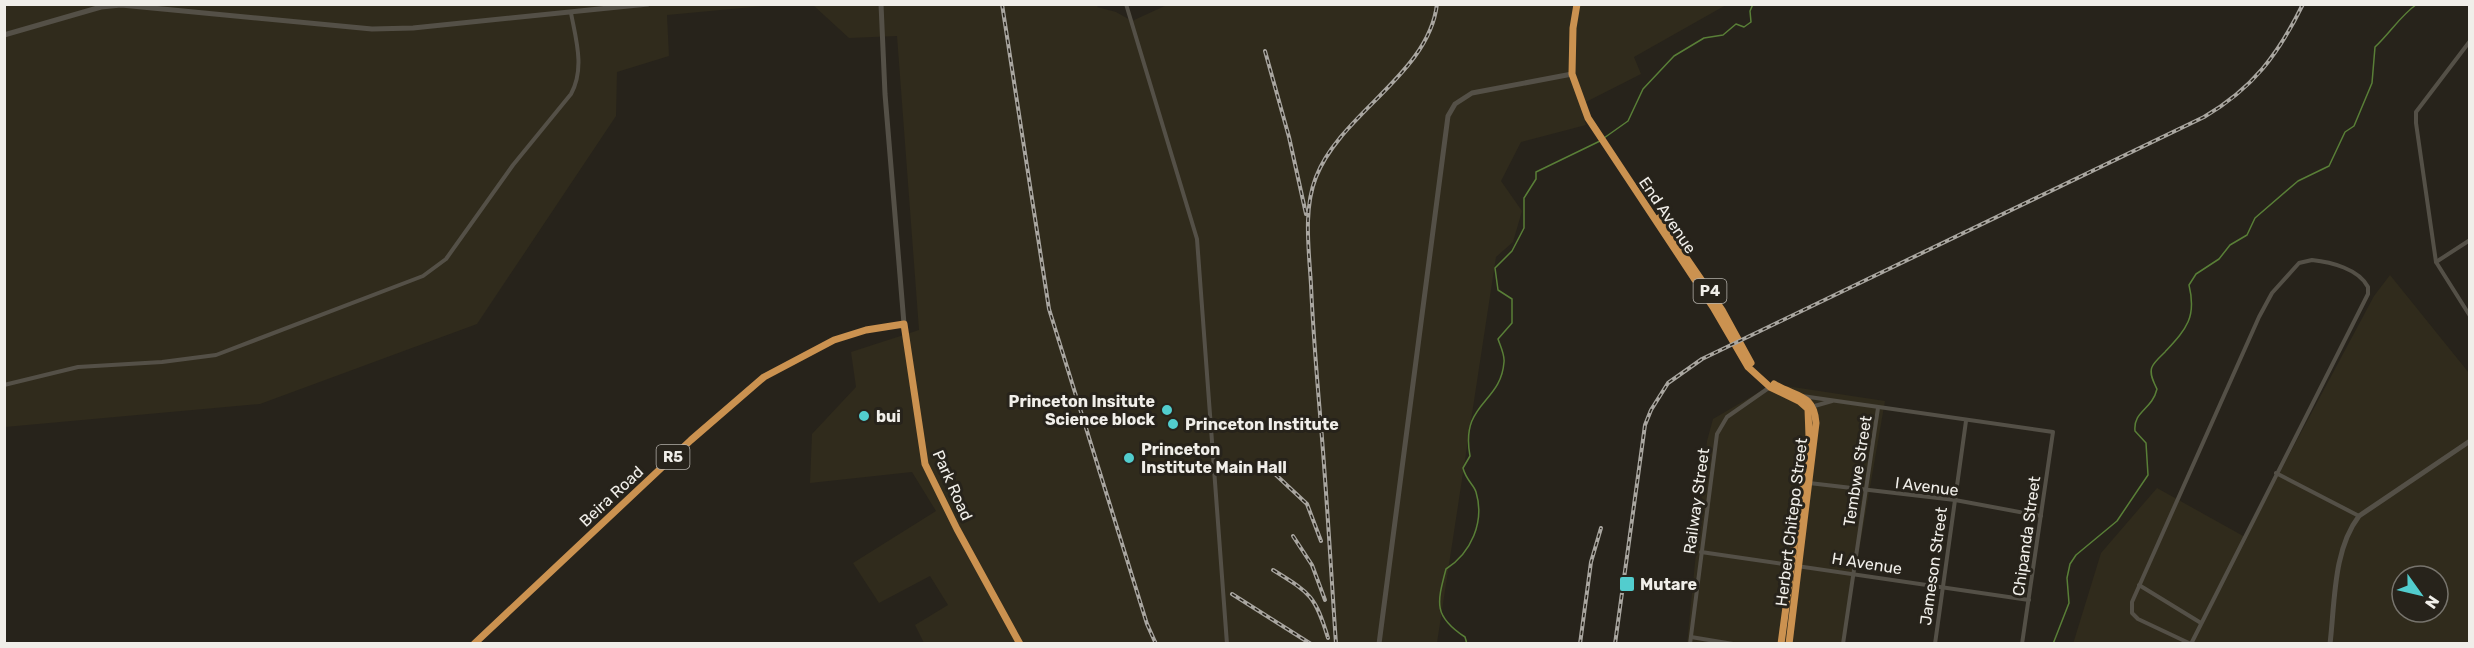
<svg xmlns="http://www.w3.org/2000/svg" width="2474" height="648" font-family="Rubik,sans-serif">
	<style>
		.built { fill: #302b1c; fill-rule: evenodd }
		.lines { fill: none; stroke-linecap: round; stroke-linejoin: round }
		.stream { stroke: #597f37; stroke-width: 1.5 }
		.minor { stroke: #545047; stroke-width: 4 }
		.tertiary { stroke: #545047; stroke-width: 5 }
		.trunk { stroke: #cb9250; stroke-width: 7 }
		.rail-casing { stroke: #a9a6a0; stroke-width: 4 }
		.rail { stroke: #27231b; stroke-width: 1.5; stroke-dasharray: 4.5; stroke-linecap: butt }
		.poi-dot { fill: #52cdce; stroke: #27231b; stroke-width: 2 }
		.labels { text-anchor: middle; stroke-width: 6; stroke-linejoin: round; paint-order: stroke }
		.shield { fill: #27231b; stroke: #b4b1ab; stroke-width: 1.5 }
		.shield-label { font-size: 15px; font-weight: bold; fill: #f0eee9 }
		.street-label { font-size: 16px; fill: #f0eee9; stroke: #27231b }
		.poi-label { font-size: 16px; font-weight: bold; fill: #f0eee9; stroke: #27231b; text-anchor: start }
	</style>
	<rect width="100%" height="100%" fill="#27231b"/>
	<g class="built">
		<polygon points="1169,4 1726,5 1634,57 1641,74 1580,105 1586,125 1521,142 1501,181 1522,211 1513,242 1496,257 1437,643 924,643 915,625 948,605 930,576 879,603 853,563 936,511 912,472 810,483 812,434 856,387 851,352 919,330 897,36 849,38 813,5 1099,5 1097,7 1116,12 1132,21"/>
		<polygon points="5,5 776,5 667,15 669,56 617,72 616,116 477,324 260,404 5,427"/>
		<path d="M2390,275L2469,373V643L2073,644L2101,553L2157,488L2245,537L2374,296ZM2402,576H2438V612H2402Z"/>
		<polygon points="1773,384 1885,401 1843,643 1687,644 1707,441 1713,419"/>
	</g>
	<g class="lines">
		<g class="stream">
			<polyline points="1604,138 1628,121 1643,89 1674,56 1704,38 1723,35 1736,24 1744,27 1751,22 1750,11 1753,4"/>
			<path d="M1467,644L1465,637C1433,616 1437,603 1446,569C1471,553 1485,522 1476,492C1474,485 1466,480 1463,468L1470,456C1460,402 1501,404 1504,362C1505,355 1500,345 1498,339L1512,323V299L1498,290L1495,268L1512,251L1524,228V198L1536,179V172L1600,141"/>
			<path d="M2053,644L2069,603L2067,578L2070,564L2076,555L2117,521L2148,475L2146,443L2135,431C2133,411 2152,410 2157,389C2154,383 2149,374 2152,367C2154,362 2161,356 2165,352C2186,329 2197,318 2189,285L2196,274L2219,259L2230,245L2247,235L2255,218L2298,181L2329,166L2345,132L2354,126L2372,83L2375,47C2390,33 2400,16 2417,4"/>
		</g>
		<g class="minor">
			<polyline points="1126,4 1197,239 1227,644"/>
			<polyline points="2470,41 2416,112 2416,123 2436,262 2470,316"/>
			<path d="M2312,260C2331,262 2359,269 2368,287V294L2191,644L2138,619L2132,613V602L2259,317L2272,293L2299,263Z"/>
			<polyline points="2436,262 2470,240"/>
			<path d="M4,385L78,367L162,362L216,355L423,276L446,259L513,165L571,94C585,68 576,40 571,13"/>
			<polyline points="1802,396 2053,432 2022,644"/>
			<polyline points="1811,407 1832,401"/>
			<polyline points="2276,473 2359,516"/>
			<polyline points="1809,483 1955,500 2041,516"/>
			<polyline points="1701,552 2029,600"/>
			<polyline points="2139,585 2201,623"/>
			<polyline points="1691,637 1733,644"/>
			<polyline points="1690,644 1717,434 1727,417 1770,387"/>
			<polyline points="1843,644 1878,408"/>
			<polyline points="1935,644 1966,421"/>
		</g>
		<g class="tertiary">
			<polyline points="881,4 885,94 904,324"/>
			<polyline points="4,35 101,7 121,5 372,29 413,28 648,4"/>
			<polyline points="1379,644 1448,116 1455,104 1472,93 1572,74"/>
			<path d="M2330,644C2335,602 2333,550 2359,516L2470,441"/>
		</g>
		<g class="trunk">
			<polyline points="1577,4 1573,28 1572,74 1588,118 1713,307 1748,367 1770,387 1799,401 1808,409 1809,436 1781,644"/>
			<polyline points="1659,218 1722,310 1751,363"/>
			<path d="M1774,384C1795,397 1814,393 1816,423L1789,644"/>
			<polyline points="474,644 691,440 764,377 834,340 866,330 904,324 925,464 957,529 1020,644"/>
		</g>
		<g class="rail-casing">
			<g id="rail">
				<polyline points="1002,4 1049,309 1147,624 1156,644"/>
				<polyline points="1265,51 1289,137 1306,214"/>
				<polyline points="1276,475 1307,504 1321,541"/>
				<polyline points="1293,536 1312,565 1325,600"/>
				<path d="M1273,570C1310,593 1315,595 1328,638"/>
				<polyline points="1232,594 1311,644"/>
				<path d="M1336,644C1331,571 1327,498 1321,426C1317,379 1313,332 1311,285C1309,250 1303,210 1316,177C1341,113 1429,74 1437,4"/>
				<polyline points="1580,644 1591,562 1601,528"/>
				<path d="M1615,644L1645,425L1651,410L1668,383L1702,359L2204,117C2253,88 2278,55 2303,4"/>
			</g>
		</g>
		<use href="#rail" class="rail"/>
	</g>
	<g class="poi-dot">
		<circle cx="1167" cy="410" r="6"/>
		<circle cx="864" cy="416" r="6"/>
		<circle cx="1173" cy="424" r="6"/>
		<circle cx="1129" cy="458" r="6"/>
		<rect x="1619" y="576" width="16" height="16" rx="3"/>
	</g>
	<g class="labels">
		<g class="shield">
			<rect x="1693.5" y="279" width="33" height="24" rx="4.5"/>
			<rect x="656.5" y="445" width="33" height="24" rx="4.5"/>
		</g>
		<g class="shield-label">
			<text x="1710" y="296">P4</text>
			<text x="673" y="462">R5</text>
		</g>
		<g class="street-label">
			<text transform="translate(1668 215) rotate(56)" y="6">End Avenue</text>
			<text transform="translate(1857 471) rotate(-81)" y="6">Tembwe Street</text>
			<text transform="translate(953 485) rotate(66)" y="6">Park Road</text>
			<text transform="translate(1927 486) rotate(7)" y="6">I Avenue</text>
			<text transform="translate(611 496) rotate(-43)" y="6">Beira Road</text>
			<text transform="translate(1696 501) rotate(-82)" y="6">Railway Street</text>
			<text transform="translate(1791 522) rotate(-83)" y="6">Herbert Chitepo Street</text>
			<text transform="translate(2026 536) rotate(-82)" y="6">Chipanda Street</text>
			<text transform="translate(1867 563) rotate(9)" y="6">H Avenue</text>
			<text transform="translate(1933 566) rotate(-82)" y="6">Jameson Street</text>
		</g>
		<g class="poi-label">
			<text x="1155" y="407" text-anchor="end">Princeton Insitute<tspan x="1155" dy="18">Science block</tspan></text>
			<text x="876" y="422">bui</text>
			<text x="1185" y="430">Princeton Institute</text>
			<text x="1141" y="455">Princeton<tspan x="1141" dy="18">Institute Main Hall</tspan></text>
			<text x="1640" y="590">Mutare</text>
		</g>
	</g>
	<rect width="2474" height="648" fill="none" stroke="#f0eee9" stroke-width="12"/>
	<g transform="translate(2420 594) rotate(124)"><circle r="28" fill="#27231b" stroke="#77746d" stroke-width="1.5"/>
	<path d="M0-4.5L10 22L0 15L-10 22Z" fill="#52cdce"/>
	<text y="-9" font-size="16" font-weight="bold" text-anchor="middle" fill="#f0eee9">N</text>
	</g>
</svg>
